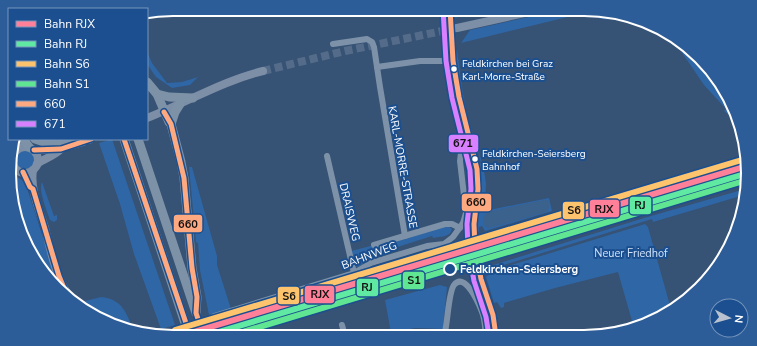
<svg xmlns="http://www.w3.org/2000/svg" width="757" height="346" font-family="'Nunito Sans',sans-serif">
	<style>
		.green { fill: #2f66a5 }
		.water { fill: #3b618d }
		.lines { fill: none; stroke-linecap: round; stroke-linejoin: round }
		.minor-tunnel { stroke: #546c89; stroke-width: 6; stroke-dasharray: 6 3; stroke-linecap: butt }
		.major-tunnel { stroke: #546c89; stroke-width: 8; stroke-dasharray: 8 4; stroke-linecap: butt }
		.highway-tunnel { stroke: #546c89; stroke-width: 9; stroke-dasharray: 9 4.5; stroke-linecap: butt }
		.minor { stroke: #7d92a8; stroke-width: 6 }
		.major { stroke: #7d8ea7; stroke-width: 8 }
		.highway { stroke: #7e92a7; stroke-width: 9 }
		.bus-1-casing { stroke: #1b4f8f; stroke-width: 8 }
		.bus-2-casing { stroke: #1b4f8f; stroke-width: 8 }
		.bus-1 { stroke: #ffa980; stroke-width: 5 }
		.bus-2 { stroke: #d880ff; stroke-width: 5 }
		.rail-1-casing { stroke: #1b4f8f; stroke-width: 9 }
		.rail-2-casing { stroke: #1b4f8f; stroke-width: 9 }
		.rail-3-casing { stroke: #1b4f8f; stroke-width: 9 }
		.rail-4-casing { stroke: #1b4f8f; stroke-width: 9 }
		.rail-1 { stroke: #ff8098; stroke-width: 6 }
		.rail-2 { stroke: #60e9a3; stroke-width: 6 }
		.rail-3 { stroke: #fdc36d; stroke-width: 6 }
		.rail-4 { stroke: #60e592; stroke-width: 6 }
		.bus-dot { fill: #fff; stroke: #1b4f8f; stroke-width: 1.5 }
		.stop-dot { fill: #1b4f8f; stroke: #fff; stroke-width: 2 }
		.labels { text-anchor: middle; stroke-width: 4; stroke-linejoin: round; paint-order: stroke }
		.bus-label { font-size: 10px; fill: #fff; stroke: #1b4f8f; text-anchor: start }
		.street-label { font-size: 11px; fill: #fff; stroke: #1b4f8f }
		.park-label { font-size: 11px; fill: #cfe3fa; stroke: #1b4f8f }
		.stop-label { font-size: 11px; font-weight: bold; fill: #fff; stroke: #1b4f8f; text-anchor: start }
		.rim { fill: none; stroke: #fff; stroke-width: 2 }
		.line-badge { stroke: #1b4f8f; stroke-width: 1.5 }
		.pale-badge-label { font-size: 11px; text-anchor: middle; font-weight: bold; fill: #111 }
	</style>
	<rect width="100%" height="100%" fill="#365274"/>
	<g class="green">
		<polygon points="455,9 515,9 482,17 469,14 455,18"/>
		<path d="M565,9H584L619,16C603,25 596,14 580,14L461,43L470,30Z"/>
		<polygon points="672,38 690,50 708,78 729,100 735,110 738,123 724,111 726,109 704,85"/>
		<path d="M457,49C460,74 463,98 469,122C475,143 484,162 486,184C486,193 484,202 484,211L549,198L552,211L485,231L482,226L479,227V231L477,233L481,189L479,164L481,163L478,151H476C469,125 462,100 458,74C457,66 454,57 457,49Z"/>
		<polygon points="147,51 152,63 167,83 182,82 198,77 190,85 172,88 156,77 147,64"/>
		<polygon points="112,139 175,325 161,329 134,254 120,204 99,143"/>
		<circle cx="25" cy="159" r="10"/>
		<polygon points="745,158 746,162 478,242 477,238 484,236"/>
		<polygon points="189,167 192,167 217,256 217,265 231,309 209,315 200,270 198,243 196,242"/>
		<polygon points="12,174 25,182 60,290 31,255 12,205"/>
		<path d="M42,182L54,216L57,215V220L54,222L50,220C47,211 38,190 42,182Z"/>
		<polygon points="745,189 744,195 653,222 652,219 494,268 490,266 644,218"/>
		<polygon points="645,224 648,227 671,309 632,321 618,272 555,288 504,303 504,307 501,308 497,302 494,303 486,277 492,271"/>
		<path d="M448,226L452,229C450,238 440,236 433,238L432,236L366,257V262L358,267L355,266L351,251Z"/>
		<polygon points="440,285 447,287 443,329 415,328 391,333 385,300"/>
		<path d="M101,297C122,299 126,312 133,329L113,325L83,305L85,301Z"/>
	</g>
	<polygon class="water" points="544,200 547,200 549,202 549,208 546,212 493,227 488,228 484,225 483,218 487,212"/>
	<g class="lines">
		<polyline class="minor-tunnel" points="475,243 481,279"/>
		<polyline class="major-tunnel" points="263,71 345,51 457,28"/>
		<polyline class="highway-tunnel" points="188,331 190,337"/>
		<g class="minor">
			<polyline points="450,9 453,61 459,97 477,169 478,189 474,233"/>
			<polyline points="333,44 367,39 372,42 374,47 380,87 405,236"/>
			<polyline points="377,67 420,61 453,61"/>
			<polyline points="327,156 354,273"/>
			<polyline points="474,239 475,243"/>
			<polyline points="374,245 445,224 452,224 460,228"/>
			<polyline points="481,279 493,315 496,336"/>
			<polyline points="214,316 354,273 371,263 427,246 444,244 453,237 463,223 466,213 460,161 461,153 463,148 471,143"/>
			<polyline points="342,325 345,336"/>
			<path d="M444,336C448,324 448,293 454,285C465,271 479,304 482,312C485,319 485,328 486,336"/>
		</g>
		<g class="major">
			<polyline points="457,28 543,9"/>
			<polyline points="699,56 716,81"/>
			<path d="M147,118C186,103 222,81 263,71"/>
			<circle cx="25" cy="160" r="13"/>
			<path d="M34,150C51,151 67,147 83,142"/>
			<path d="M37,164C45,158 55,156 61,149"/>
			<path d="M33,170C30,189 39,209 45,228C51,252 56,280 72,300"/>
		</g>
		<g class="highway">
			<polyline points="147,82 157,94 169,122 171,124 181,162 184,178 192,268 197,297 196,313"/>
			<polyline points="157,94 169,97 193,98"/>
			<polyline points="171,124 175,112 180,104"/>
			<polyline points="16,139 16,150"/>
			<polyline points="23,139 29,147"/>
			<polyline points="35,139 44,142 90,139"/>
			<polyline points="124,139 185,323"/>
			<polyline points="138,139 195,310"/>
			<polyline points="198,322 200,327"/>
			<polyline points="203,336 204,337"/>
		</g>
		<g class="bus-1-casing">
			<g id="bus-1">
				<polyline points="450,9 453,61 459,97 477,169 478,189 474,224 475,247 481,279 493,315 496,336"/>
				<polyline points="164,112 171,124 184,178 192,268 197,297 196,313 204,337"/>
				<polyline points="124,139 190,335"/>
				<polyline points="34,150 61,149 91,139"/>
				<polyline points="23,172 30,187 33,189 59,276 66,293 72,300"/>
			</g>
		</g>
		<g class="bus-2-casing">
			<polyline id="bus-2" points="443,9 446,61 452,98 470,170 471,189 467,224 468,248 474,281 486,317 489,336"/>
		</g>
		<use href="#bus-1" class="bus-1"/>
		<use href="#bus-2" class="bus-2"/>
		<g class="rail-1-casing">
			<polyline id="rail-1" points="177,337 747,166"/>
		</g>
		<g class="rail-2-casing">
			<polyline id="rail-2" points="202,337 748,173"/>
		</g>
		<g class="rail-3-casing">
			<polyline id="rail-3" points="175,330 745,159"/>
		</g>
		<g class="rail-4-casing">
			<polyline id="rail-4" points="226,337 747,180"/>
		</g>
		<use href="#rail-1" class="rail-1"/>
		<use href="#rail-2" class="rail-2"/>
		<use href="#rail-3" class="rail-3"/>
		<use href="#rail-4" class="rail-4"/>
	</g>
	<g class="bus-dot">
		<circle cx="454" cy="69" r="3.5"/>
		<circle cx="475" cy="159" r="3.5"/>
	</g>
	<circle class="stop-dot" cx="450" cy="269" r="6"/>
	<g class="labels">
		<g class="bus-label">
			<text x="462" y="67">Feldkirchen bei Graz<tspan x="462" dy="13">Karl-Morre-Straße</tspan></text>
			<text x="482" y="157">Feldkirchen-Seiersberg<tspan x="482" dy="13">Bahnhof</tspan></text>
		</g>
		<g class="street-label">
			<text transform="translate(403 167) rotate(80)" y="4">KARL-MORRE-STRASSE</text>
			<text transform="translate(350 212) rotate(77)" y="4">DRAISWEG</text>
			<text transform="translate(369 255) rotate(-21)" y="4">BAHNWEG</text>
		</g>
		<g class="park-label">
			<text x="631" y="257">Neuer Friedhof</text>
		</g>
		<g class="stop-label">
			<text x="460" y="273">Feldkirchen-Seiersberg</text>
		</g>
	</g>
	<path d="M0 0H757V346H0ZM173 16H584A157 157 0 0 1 741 173V173A157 157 0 0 1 584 330H173A157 157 0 0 1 16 173V173A157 157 0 0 1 173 16Z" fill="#2d5d98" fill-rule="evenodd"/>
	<path class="rim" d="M173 16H584A157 157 0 0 1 741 173V173A157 157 0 0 1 584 330H173A157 157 0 0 1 16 173V173A157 157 0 0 1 173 16Z"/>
	<g class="line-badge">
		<rect x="448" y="134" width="31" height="19" rx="4" fill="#d880ff"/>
		<rect x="461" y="193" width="31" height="19" rx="4" fill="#ffa980"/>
		<rect x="629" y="196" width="23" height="19" rx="4" fill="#60e9a3"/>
		<rect x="589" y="199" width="31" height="19" rx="4" fill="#ff8098"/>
		<rect x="562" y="201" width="23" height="19" rx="4" fill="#fdc36d"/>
		<rect x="173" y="214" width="30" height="19" rx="4" fill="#ffa980"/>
		<rect x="402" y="271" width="23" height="19" rx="4" fill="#60e592"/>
		<rect x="356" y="278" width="23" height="19" rx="4" fill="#60e9a3"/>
		<rect x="304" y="285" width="31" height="19" rx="4" fill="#ff8098"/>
		<rect x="277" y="286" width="23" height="19" rx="4" fill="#fdc36d"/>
	</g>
	<g class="pale-badge-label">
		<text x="463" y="147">671</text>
		<text x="476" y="206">660</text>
		<text x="640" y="209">RJ</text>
		<text x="604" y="213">RJX</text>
		<text x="574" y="214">S6</text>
		<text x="188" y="228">660</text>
		<text x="414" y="284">S1</text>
		<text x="367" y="291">RJ</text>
		<text x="320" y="298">RJX</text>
		<text x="289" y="300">S6</text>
	</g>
	<rect x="8" y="8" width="140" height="132" fill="#1b4f8f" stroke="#7695bc"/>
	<rect x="16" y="21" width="20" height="6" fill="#ff8098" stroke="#7695bc"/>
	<text x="44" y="28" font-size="12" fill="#ffffff">Bahn RJX</text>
	<rect x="16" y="41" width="20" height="6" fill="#60e9a3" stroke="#7695bc"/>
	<text x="44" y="48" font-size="12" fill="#ffffff">Bahn RJ</text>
	<rect x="16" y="61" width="20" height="6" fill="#fdc36d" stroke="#7695bc"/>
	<text x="44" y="68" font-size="12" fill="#ffffff">Bahn S6</text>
	<rect x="16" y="81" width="20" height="6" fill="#60e592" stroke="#7695bc"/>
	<text x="44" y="88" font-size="12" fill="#ffffff">Bahn S1</text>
	<rect x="16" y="101" width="20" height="6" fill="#ffa980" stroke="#7695bc"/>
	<text x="44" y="108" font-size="12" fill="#ffffff">660</text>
	<rect x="16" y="121" width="20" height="6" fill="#d880ff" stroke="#7695bc"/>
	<text x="44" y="128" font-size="12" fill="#ffffff">671</text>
	<g transform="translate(729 318) rotate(96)"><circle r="19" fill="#1b4f8f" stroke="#7695bc"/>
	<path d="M0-3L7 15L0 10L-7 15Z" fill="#b9c2ce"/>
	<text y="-6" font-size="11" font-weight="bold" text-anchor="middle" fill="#ffffff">N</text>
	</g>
</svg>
